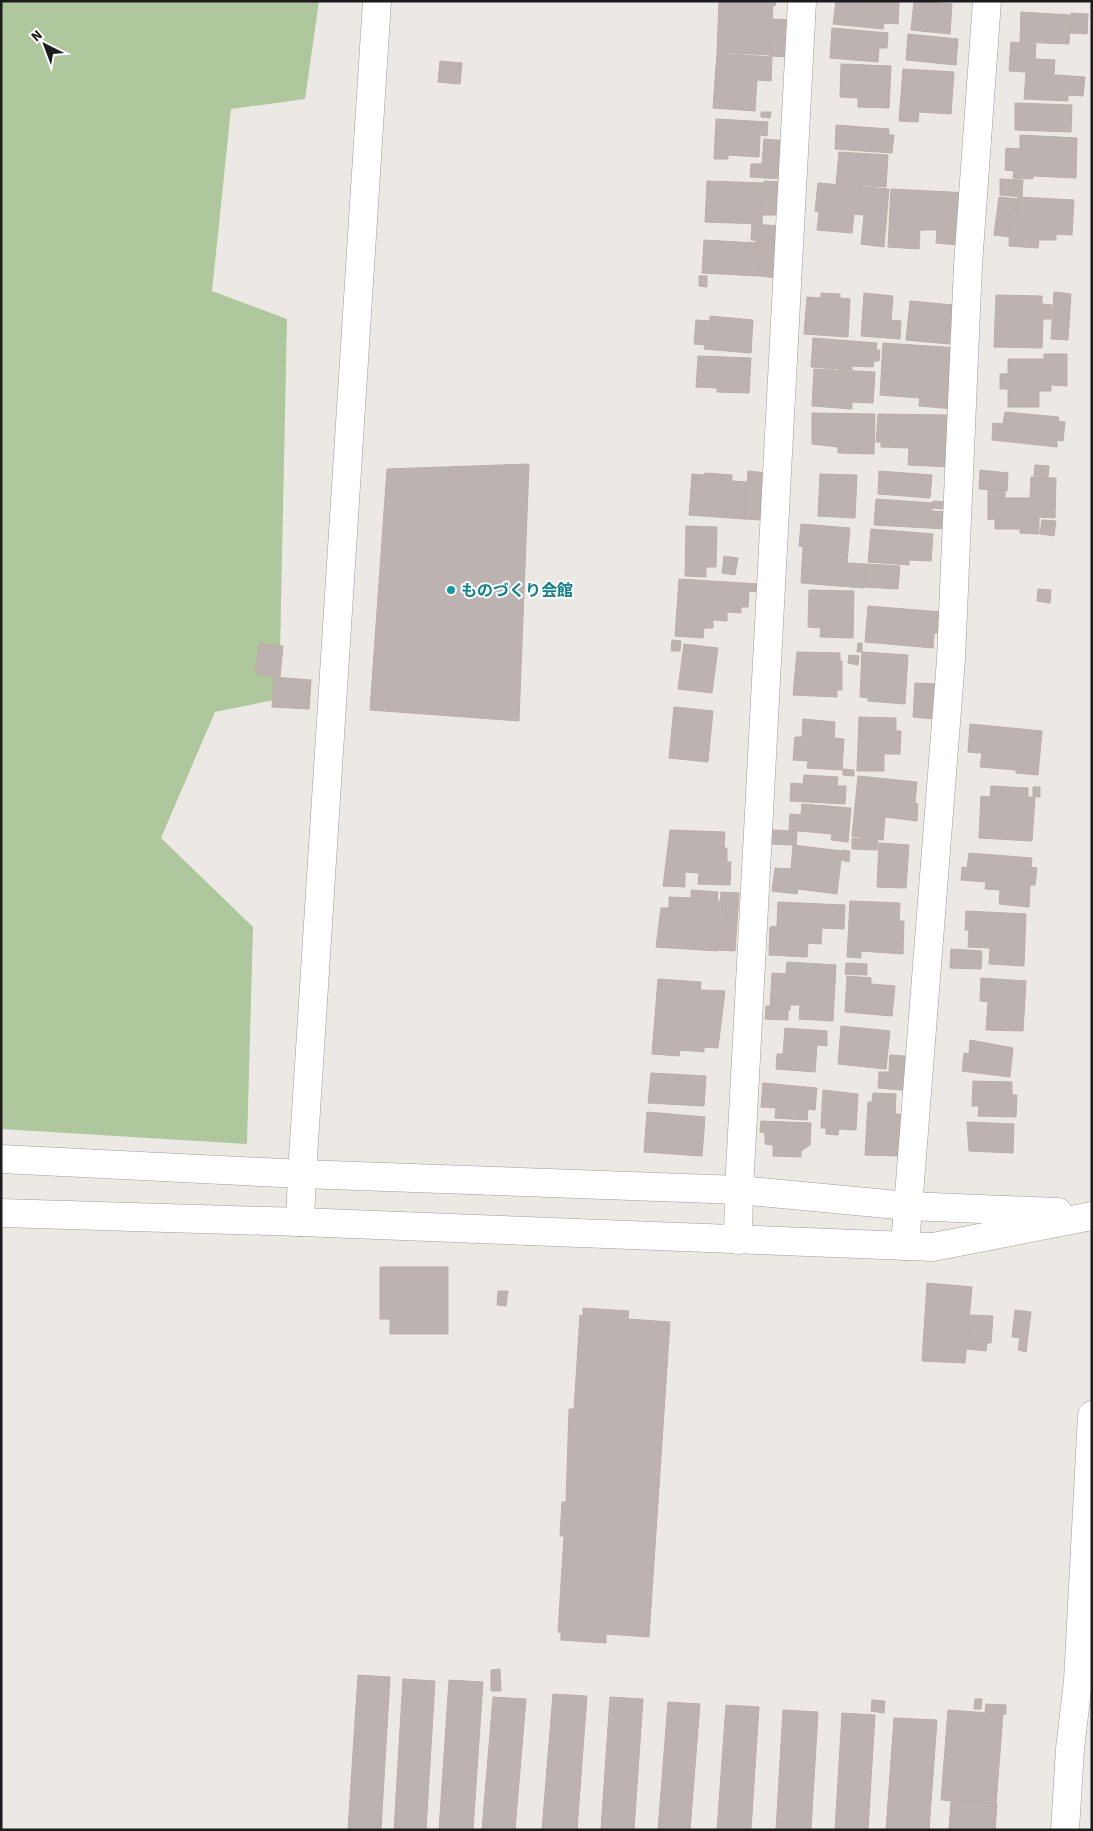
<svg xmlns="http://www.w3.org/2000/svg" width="1093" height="1831" font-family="'Source Sans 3','Noto Sans JP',sans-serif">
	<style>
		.forest { fill: #aec79c }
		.building { fill: #bcb3b0; stroke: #bcaea7 }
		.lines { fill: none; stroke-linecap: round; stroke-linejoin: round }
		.minor-casing { stroke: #9d9d9d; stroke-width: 29 }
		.minor { stroke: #fff; stroke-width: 28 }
		.culture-dot { fill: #0f9aa8; stroke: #fff; stroke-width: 2 }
		.labels { text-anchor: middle; stroke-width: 4; stroke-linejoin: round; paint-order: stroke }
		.culture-label { font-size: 16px; font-weight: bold; fill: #0d838f; stroke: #fff; text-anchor: start }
	</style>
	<rect width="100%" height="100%" fill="#ece8e3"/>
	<polygon class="forest" points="1,1 319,1 305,99 231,109 212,291 287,319 279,699 215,712 161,838 253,927 247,1144 1,1129"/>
	<g class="building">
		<polygon points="719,1 776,1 775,6 773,5 770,55 717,52"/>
		<polygon points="836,1 899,3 898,24 884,23 883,29 833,24"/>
		<polygon points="914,1 952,4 950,34 911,30"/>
		<polygon points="1021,12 1070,15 1069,44 1020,42"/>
		<polygon points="1071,13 1088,14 1087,34 1070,33"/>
		<polygon points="773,19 794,20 792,57 770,56"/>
		<polygon points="832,28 888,33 887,48 879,48 878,62 830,58"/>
		<polygon points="908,34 958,39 956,65 906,60"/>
		<polygon points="1011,42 1036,44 1035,59 1055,60 1054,74 1009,71"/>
		<polygon points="717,53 772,57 771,81 757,80 755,111 713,108"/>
		<polygon points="440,61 462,63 460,84 438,82"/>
		<polygon points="841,64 891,66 889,108 858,107 858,98 840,97"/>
		<polygon points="903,69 954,72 951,114 919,112 918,122 899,121"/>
		<polygon points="1026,73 1085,77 1083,96 1068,95 1068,101 1024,99"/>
		<polygon points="1015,103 1072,105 1071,132 1015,130"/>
		<polygon points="761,112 771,112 770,118 761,117"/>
		<polygon points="716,119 768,122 767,136 760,135 759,157 728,155 728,159 714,159"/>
		<polygon points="836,125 889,129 889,135 894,135 892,153 835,149"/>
		<polygon points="1020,135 1077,138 1076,178 1033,176 1033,179 1013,178 1014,171 1005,170 1006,148 1020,149"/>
		<polygon points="764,139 787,141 784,179 750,177 751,164 762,164"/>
		<polygon points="839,152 888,155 886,187 836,184"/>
		<polygon points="1000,179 1023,180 1022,197 1000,195"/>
		<polygon points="707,181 764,183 762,224 705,222"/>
		<polygon points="764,181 783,182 782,215 763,215"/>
		<polygon points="818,183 889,189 884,247 861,244 864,215 854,214 852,233 817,230 819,212 815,211"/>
		<polygon points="891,189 969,193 960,245 936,243 937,230 920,230 919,249 888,247"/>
		<polygon points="999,197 1018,199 1017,215 1010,215 1009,237 994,235"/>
		<polygon points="1018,197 1074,200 1072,235 1056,234 1056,240 1039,240 1038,248 1009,246 1010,216 1017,216"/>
		<polygon points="752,224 782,226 781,242 751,240"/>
		<polygon points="704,240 756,243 755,252 760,253 758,276 702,273"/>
		<polygon points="756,241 780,243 778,278 759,276 760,252 756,252"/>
		<polygon points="699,276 707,276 707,287 699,286"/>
		<polygon points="1054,292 1071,294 1068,340 1051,339"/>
		<polygon points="821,293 840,294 840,298 850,299 848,337 804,334 807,297 821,298"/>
		<polygon points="864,293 893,296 891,320 901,321 900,339 861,336"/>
		<polygon points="996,295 1042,296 1042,304 1052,305 1051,319 1043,319 1042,348 994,347"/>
		<polygon points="910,301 953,305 949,344 906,340"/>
		<polygon points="710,316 753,320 751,353 704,349 705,345 694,344 696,320 710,321"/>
		<polygon points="813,338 877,343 876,350 880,350 879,361 874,361 873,367 852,366 852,370 811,367"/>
		<polygon points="883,343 959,348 955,396 920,393 920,398 880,395"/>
		<polygon points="1044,354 1067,354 1067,386 1051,385 1051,391 1039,391 1039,407 1008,407 1008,389 1000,389 1000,374 1008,374 1008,359 1044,359"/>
		<polygon points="698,356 751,358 749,393 717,392 717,388 696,387"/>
		<polygon points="814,369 875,372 873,403 852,402 852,409 812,406"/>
		<polygon points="920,394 956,397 955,409 919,406"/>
		<polygon points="1005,412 1059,417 1058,421 1065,422 1063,441 1057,440 1057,447 992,440 993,423 1003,424"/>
		<polygon points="812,413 875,414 874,454 838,453 838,447 812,444"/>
		<polygon points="878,414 947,415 946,444 952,444 952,467 908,465 909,448 881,447 881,442 876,442"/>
		<polygon points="529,464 519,721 370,710 387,469"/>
		<polygon points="1035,465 1049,466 1048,477 1034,476"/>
		<polygon points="980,470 1008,473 1007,491 979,489"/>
		<polygon points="748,471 766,473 762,520 744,519"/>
		<polygon points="879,471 932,475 930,498 878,494"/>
		<polygon points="705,473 732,475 732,481 747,482 744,519 689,515 692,474 704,475"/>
		<polygon points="820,474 857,475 855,518 818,516"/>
		<polygon points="1031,477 1056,478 1055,518 1039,517 1039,534 1020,533 1020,529 995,529 995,519 988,520 988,490 1005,491 1005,498 1030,498"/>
		<polygon points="876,499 933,503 932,511 948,512 947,529 874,525"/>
		<polygon points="933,501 945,502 945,509 933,508"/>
		<polygon points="1042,520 1056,521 1054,536 1040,534"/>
		<polygon points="801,524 850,528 847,563 866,564 864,588 801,583 803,547 799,546"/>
		<polygon points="686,526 717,527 716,567 706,567 706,577 685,576"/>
		<polygon points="871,529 933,534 931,561 909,560 909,565 868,562"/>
		<polygon points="724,556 738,558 735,575 722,573"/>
		<polygon points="866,564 900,566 898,589 865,587"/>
		<polygon points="679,579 759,584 758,592 749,591 748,607 741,607 741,613 727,612 727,621 713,620 713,628 704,628 703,638 675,636"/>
		<polygon points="1038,589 1051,590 1050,603 1037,601"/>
		<polygon points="809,590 854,591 853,638 820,637 821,628 808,627"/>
		<polygon points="868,606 941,612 940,633 934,633 933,648 865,642"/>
		<polygon points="672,640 681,641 680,651 671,651"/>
		<polygon points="858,643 862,643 862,652 857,652"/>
		<polygon points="259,644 283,646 280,677 255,674"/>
		<polygon points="684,644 718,648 712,693 678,689"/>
		<polygon points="797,652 840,653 840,661 842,661 842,690 837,690 837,697 793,695"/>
		<polygon points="862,652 908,655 905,704 868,701 868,698 860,697"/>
		<polygon points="849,655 859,656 858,665 848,663"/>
		<polygon points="274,677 311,680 309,709 272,707"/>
		<polygon points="915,683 937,684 935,719 913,717"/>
		<polygon points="674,707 713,711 708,762 669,758"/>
		<polygon points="859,717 896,718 896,731 901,731 900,754 884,754 884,771 857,771"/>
		<polygon points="803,719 835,722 834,738 844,739 842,770 807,768 808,761 793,760 795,737 802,737"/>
		<polygon points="970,724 1042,731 1038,775 1016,773 1016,770 980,767 982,753 968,752"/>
		<polygon points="843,769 854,770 854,776 843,775"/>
		<polygon points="804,775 838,777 837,786 846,786 845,804 790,801 791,783 803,784"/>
		<polygon points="858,776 917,782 915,803 918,804 917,821 885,817 883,840 852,836"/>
		<polygon points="991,786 1028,788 1028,797 1035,797 1032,841 979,838 981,796 990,797"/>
		<polygon points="1033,787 1040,787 1040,797 1033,796"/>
		<polygon points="802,804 851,808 848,842 831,840 832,834 789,830 790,814 801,815"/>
		<polygon points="670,830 725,832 724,848 727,848 727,862 731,862 730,885 698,884 699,873 685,872 685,887 663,886"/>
		<polygon points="771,830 797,831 796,845 771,844"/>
		<polygon points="852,838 878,839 877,850 852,849"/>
		<polygon points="879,843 909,845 906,888 877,887"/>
		<polygon points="793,845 842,851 837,894 798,889 797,894 772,891 775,868 791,869"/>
		<polygon points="842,850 850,851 849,862 841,860"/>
		<polygon points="969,853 1032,858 1031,867 1037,868 1035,885 1030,885 1029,907 999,904 1000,890 985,889 986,882 961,880 962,867 967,868"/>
		<polygon points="691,890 718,892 717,901 726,902 723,945 718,945 718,951 656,947 661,908 669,908 669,897 691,898"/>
		<polygon points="721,892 739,893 735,951 718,950 718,945 724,946 726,901 720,901"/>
		<polygon points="850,901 900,903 899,921 904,921 903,954 861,951 861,958 847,957"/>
		<polygon points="778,902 845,905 844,929 822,928 821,944 808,943 807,957 769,955 770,927 777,926"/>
		<polygon points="966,911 1026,914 1024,966 989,964 990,948 968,947 969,930 965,930"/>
		<polygon points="951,949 982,951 981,969 950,968"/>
		<polygon points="787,962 836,965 833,1021 799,1019 800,1005 790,1005 790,1010 770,1009 772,973 786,974"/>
		<polygon points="846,963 867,964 867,975 845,974"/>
		<polygon points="847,976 871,978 871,984 895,986 892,1016 845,1012"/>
		<polygon points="981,978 1026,981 1023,1031 986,1030 988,1002 980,1001"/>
		<polygon points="658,979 701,982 700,990 725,991 718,1048 704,1047 704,1052 680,1050 679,1056 652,1054"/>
		<polygon points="766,1006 770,1006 770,1009 788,1010 788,1020 765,1019"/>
		<polygon points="841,1026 890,1031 886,1069 838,1064"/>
		<polygon points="785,1028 827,1031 827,1046 817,1045 815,1072 776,1069 777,1054 783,1054"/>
		<polygon points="970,1040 1013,1048 1010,1077 962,1071 964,1053 969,1054"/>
		<polygon points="890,1055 916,1057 914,1091 878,1088 879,1072 889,1072"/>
		<polygon points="651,1073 706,1076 704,1106 648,1103"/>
		<polygon points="973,1081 1012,1082 1012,1095 1017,1095 1016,1117 978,1116 979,1106 972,1106"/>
		<polygon points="763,1083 817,1088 815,1110 808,1109 807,1120 775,1118 776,1108 761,1107"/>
		<polygon points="823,1090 858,1094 856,1130 839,1129 838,1135 826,1134 826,1128 821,1128"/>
		<polygon points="873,1093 896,1094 895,1114 913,1115 912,1138 899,1138 898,1156 865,1155 868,1102 872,1102"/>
		<polygon points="647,1112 705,1117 702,1156 644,1152"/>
		<polygon points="761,1121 811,1123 810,1145 801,1151 801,1157 773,1156 773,1145 765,1144 765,1133 760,1132"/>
		<polygon points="967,1122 1014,1124 1013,1153 969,1151"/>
		<polygon points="380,1267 448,1267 448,1334 390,1334 390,1319 380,1319"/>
		<polygon points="927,1283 972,1287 965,1363 922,1361"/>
		<polygon points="498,1291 508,1291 506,1306 497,1305"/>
		<polygon points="583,1308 629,1311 628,1319 670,1322 649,1637 606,1634 606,1643 561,1640 561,1633 558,1632 564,1536 560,1536 562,1502 566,1502 569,1409 574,1409 580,1315 583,1316"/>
		<polygon points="1015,1310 1031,1312 1026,1352 1018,1350 1020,1338 1012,1337"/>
		<polygon points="969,1315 993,1316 991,1343 987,1343 986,1351 967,1349"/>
		<polygon points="500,1669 501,1691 491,1691 491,1670"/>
		<polygon points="358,1675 390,1677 381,1830 348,1830"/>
		<polygon points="403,1679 435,1681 426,1830 394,1830"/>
		<polygon points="449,1680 483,1682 473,1830 439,1830"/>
		<polygon points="553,1694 587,1696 577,1830 542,1830"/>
		<polygon points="493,1697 526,1699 515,1830 482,1830"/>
		<polygon points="610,1697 643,1699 634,1830 601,1830"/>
		<polygon points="975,1699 982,1699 981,1709 974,1709"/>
		<polygon points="872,1700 885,1701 884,1713 871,1711"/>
		<polygon points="668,1702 700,1704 690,1830 658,1830"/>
		<polygon points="986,1704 1006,1705 1006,1714 985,1712"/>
		<polygon points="726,1705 759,1707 751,1830 717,1830"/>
		<polygon points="783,1710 818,1712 811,1830 776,1830"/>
		<polygon points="948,1710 1003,1714 996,1804 941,1800"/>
		<polygon points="842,1713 875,1715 868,1830 835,1830"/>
		<polygon points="894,1718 937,1720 929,1830 886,1830"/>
		<polygon points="951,1801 997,1804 995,1830 949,1830"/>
	</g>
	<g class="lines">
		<g class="minor-casing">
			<g id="minor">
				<polyline points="1,1159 302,1174 739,1190 908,1206 1058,1212"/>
				<polyline points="1,1213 300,1222 933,1247 1092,1216"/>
				<polyline points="300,1222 302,1174 377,1"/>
				<polyline points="738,1240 739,1190 802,1"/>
				<polyline points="905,1246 951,659 968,265 987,1"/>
				<polyline points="1065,1830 1070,1749 1078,1681 1092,1415"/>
			</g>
		</g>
		<use href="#minor" class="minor"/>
	</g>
	<circle class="culture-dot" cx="451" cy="590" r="5"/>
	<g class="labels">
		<g class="culture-label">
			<text x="461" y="596">ものづくり会館</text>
		</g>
	</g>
	<rect width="1093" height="1831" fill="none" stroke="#1c1c1c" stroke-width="5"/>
	<g transform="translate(45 45) rotate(318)" stroke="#ffffff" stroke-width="4" paint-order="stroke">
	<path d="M0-4L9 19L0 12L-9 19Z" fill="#1c1c1c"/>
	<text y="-8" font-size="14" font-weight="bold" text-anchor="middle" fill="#1c1c1c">N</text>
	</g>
</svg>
